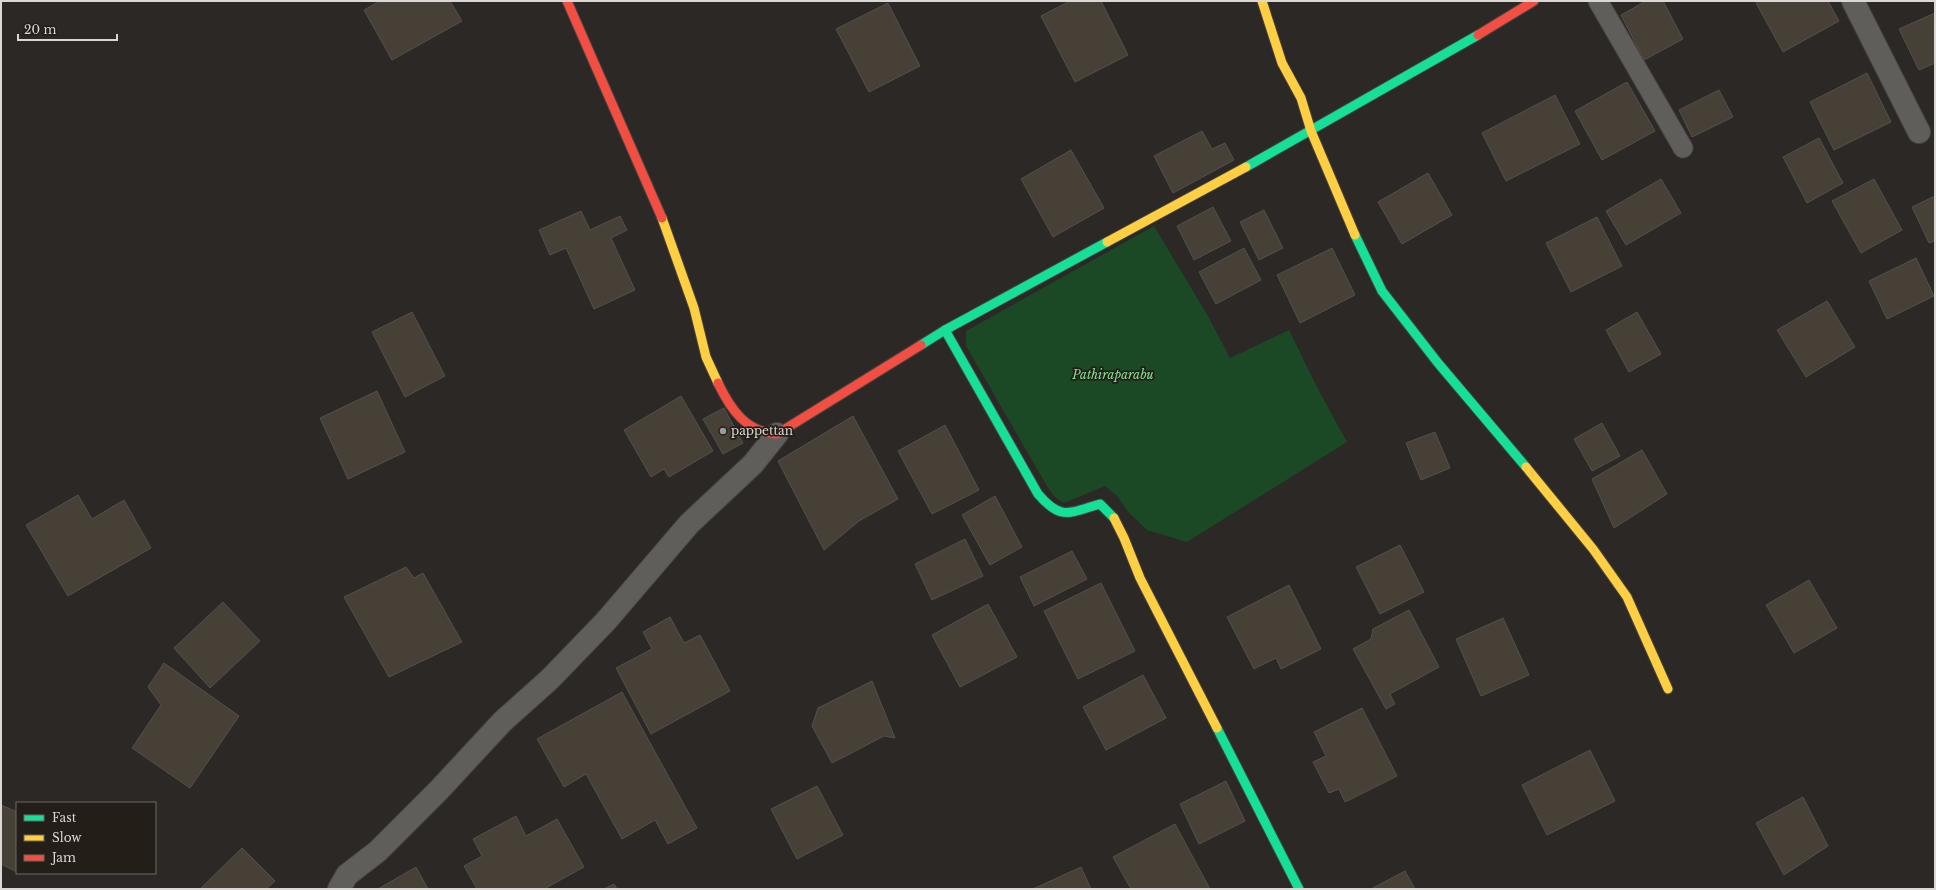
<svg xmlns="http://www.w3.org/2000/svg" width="1936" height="890" font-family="'Libre Baskerville',serif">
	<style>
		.green { fill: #1b4925 }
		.building { fill: #474037; stroke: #53504d }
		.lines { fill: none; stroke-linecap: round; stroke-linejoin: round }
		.lane-casing { stroke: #484442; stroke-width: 21 }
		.street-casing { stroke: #484442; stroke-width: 24 }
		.fast-casing { stroke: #484442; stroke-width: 11 }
		.slow-casing { stroke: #484442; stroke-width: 11 }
		.jam-casing { stroke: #484442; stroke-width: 11 }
		.lane { stroke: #605e5b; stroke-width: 19 }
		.street { stroke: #605e5b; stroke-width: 22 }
		.fast { stroke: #16e098; stroke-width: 9 }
		.slow { stroke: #ffcf43; stroke-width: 9 }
		.jam { stroke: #f24e42; stroke-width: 9 }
		.poi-dot { fill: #9d9a97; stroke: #241e19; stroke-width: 1.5 }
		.labels { text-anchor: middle; stroke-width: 3.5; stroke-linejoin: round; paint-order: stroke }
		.park-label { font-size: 12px; font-style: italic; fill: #80e391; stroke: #241e19 }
		.poi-label { font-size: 12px; fill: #dbd7d4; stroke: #241e19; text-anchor: start }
	</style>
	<rect width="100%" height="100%" fill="#2b2825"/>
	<polygon class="green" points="1154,226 1208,316 1230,358 1289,330 1319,391 1347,442 1187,542 1147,530 1129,513 1117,496 1105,486 1064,503 1055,497 1048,488 966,346 966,331"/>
	<g class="building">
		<polygon points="380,1 450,1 462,21 392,60 364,10"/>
		<polygon points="1070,1 1101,1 1128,55 1075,82 1041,16"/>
		<polygon points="1646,1 1663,1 1683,39 1644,60 1621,15"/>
		<polygon points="1760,1 1828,1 1839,21 1783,52 1756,3"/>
		<polygon points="888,3 920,66 869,92 836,29"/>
		<polygon points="1935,13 1935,63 1919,70 1899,29"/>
		<polygon points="1867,73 1891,122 1834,150 1810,102"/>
		<polygon points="1627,82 1655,131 1602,160 1575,111"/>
		<polygon points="1719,90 1733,117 1692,137 1679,110"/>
		<polygon points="1555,95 1580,144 1506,181 1482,133"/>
		<polygon points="1202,131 1212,149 1225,143 1234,160 1173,193 1154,156"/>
		<polygon points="1819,138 1843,183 1807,203 1783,157"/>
		<polygon points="1071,150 1104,208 1053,237 1021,179"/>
		<polygon points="1428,173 1452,215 1402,244 1378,202"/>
		<polygon points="1661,179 1681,213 1626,245 1606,211"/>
		<polygon points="1874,179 1902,230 1861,253 1832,201"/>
		<polygon points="1935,196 1935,241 1929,243 1912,207"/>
		<polygon points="1213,207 1231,241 1194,260 1177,226"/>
		<polygon points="1264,210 1283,248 1259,260 1240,222"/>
		<polygon points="581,211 590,230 620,216 627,230 611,238 635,290 594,309 566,248 550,255 539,230"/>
		<polygon points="1597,217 1622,266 1571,292 1546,243"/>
		<polygon points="1244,248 1261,280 1216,304 1199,272"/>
		<polygon points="1332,248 1355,295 1300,323 1277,275"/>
		<polygon points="1916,258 1934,296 1887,319 1869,281"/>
		<polygon points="1827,301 1855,347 1806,377 1777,330"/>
		<polygon points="412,312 445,376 405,397 372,332"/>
		<polygon points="1637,312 1661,354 1629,372 1606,330"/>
		<polygon points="377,391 405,452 348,479 320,418"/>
		<polygon points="681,396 713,451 669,477 664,469 651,477 624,430"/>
		<polygon points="724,408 743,443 723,454 703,419"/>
		<polygon points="853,416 898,499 859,521 824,550 778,461"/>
		<polygon points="1602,423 1620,456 1592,471 1574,439"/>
		<polygon points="945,425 979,490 932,514 898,451"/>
		<polygon points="1435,432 1450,468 1421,480 1406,443"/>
		<polygon points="1642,450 1667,494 1614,528 1592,479"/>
		<polygon points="78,495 92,519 124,500 151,548 68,596 26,525"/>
		<polygon points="995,496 1022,547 990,565 962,515"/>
		<polygon points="965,539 983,576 932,600 915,564"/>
		<polygon points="1400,545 1424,592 1380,614 1356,567"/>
		<polygon points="1072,551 1087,579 1034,606 1020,577"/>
		<polygon points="406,567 414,578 423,573 462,642 389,677 344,597"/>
		<polygon points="1809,580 1837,628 1794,653 1766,605"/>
		<polygon points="1101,583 1135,651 1078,679 1044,611"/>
		<polygon points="1289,585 1321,649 1281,669 1276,658 1254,669 1227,617"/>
		<polygon points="223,602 260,641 210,688 174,648"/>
		<polygon points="988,604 1017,657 960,687 932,635"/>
		<polygon points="1409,610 1439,667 1390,694 1395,704 1386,709 1353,649 1371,639 1373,629"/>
		<polygon points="670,617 684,643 700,635 730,691 651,734 616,668 652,649 643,632"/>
		<polygon points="1503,618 1529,675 1481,696 1456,639"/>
		<polygon points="164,663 239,716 190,788 132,748 161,705 148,687"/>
		<polygon points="1143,675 1166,718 1106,750 1083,707"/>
		<polygon points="872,681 895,738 884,736 832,763 812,726 818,708"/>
		<polygon points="622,692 697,828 668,844 655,820 622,839 586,774 564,787 537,739"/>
		<polygon points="1362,708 1397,776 1345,802 1339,789 1329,793 1313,762 1326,756 1314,732"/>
		<polygon points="1590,750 1615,801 1547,835 1522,785"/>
		<polygon points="1226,781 1245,821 1199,844 1180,804"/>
		<polygon points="817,786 843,835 797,859 771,809"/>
		<polygon points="1803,797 1828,846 1784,875 1756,823"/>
		<polygon points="1,805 17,812 17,872 1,864"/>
		<polygon points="516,816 526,836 557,819 584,867 544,889 477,889 464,866 482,856 473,839"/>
		<polygon points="1175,824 1210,889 1131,889 1113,857"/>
		<polygon points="242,848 275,881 266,889 200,889"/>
		<polygon points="416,867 428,889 378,889"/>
		<polygon points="1081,867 1091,889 1033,889"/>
		<polygon points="1405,871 1415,889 1371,889"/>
		<polygon points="614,884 617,889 604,889"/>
	</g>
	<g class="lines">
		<g class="lane-casing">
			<polyline id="lane" points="1598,1 1683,148"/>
		</g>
		<g class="street-casing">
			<g id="street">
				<polyline points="1853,1 1919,132"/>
				<polyline points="339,889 347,875 378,851 439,790 503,721 550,679 606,621 689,524 753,464 777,434"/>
			</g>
		</g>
		<g class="fast-casing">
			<g id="fast">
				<polyline points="1246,167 1478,35"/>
				<polyline points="1355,235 1382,291 1438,363 1526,467"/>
				<path d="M945,330L1038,494C1061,521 1069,513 1100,504L1114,518"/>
				<polyline points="921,345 945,330 1107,242"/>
				<polyline points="1217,728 1299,889"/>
			</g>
		</g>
		<g class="slow-casing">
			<g id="slow">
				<polyline points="1262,1 1282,63 1301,98 1311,131 1355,235"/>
				<polyline points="662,218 694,308 706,357 718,383"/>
				<polyline points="1107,242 1246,167"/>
				<polyline points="1526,467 1593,549 1627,597 1668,689"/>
				<polyline points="1114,518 1124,538 1140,578 1217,728"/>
			</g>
		</g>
		<g class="jam-casing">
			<g id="jam">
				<polyline points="567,1 662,218"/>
				<polyline points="1478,35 1534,1"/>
				<path d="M718,383C731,410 746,432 777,434L921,345"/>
			</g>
		</g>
		<use href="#lane" class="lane"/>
		<use href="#street" class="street"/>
		<use href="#fast" class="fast"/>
		<use href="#slow" class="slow"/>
		<use href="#jam" class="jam"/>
	</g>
	<circle class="poi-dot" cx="723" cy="431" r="4"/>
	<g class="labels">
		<g class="park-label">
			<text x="1113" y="379">Pathiraparabu</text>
		</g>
		<g class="poi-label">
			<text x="731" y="435">pappettan</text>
		</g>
	</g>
	<rect width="1936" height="890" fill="none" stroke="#dbd7d4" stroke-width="4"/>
	<rect x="16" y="802" width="140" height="72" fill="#241e19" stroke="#6d6864"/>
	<rect x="24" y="815" width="20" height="6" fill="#16e098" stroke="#6d6864"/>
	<text x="52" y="822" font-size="12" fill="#dbd7d4">Fast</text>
	<rect x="24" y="835" width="20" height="6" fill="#ffcf43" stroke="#6d6864"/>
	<text x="52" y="842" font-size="12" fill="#dbd7d4">Slow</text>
	<rect x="24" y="855" width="20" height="6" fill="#f24e42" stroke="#6d6864"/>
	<text x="52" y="862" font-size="12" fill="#dbd7d4">Jam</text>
	<path d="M18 34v6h99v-6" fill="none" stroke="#dbd7d4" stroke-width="2"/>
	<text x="24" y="34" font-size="12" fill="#dbd7d4" stroke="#241e19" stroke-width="3" paint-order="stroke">20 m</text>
</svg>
